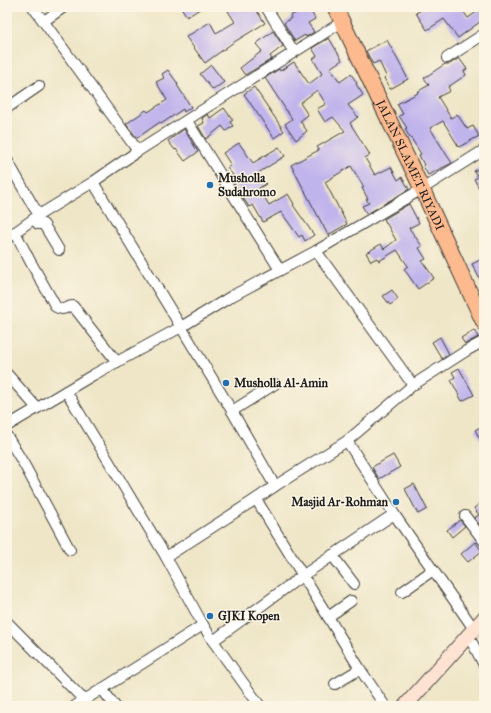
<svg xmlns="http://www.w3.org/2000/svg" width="491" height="713" font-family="'IM FELL Great Primer',serif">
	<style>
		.building { fill: #c0b4ec }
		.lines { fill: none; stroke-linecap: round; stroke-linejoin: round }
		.street-casing { stroke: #3c3a36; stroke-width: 12 }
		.secondary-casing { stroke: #3c3a36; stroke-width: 16 }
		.primary-casing { stroke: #3c3a36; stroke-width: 17 }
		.street { stroke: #fff; stroke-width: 10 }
		.secondary { stroke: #fee3d2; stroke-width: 14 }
		.primary { stroke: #fcba8e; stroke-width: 15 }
		.poi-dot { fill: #1f6fb2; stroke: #fcf5e5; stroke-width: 1.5 }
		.labels { text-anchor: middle; stroke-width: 3; stroke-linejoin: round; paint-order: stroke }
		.street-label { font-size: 12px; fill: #1c1c1c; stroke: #fcf5e5 }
		.poi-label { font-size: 12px; font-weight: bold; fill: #1c1c1c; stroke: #fcf5e5; text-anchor: start }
	</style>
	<rect width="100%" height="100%" fill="#fcf5e5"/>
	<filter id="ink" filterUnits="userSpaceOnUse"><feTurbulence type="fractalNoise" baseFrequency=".025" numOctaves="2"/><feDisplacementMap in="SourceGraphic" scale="8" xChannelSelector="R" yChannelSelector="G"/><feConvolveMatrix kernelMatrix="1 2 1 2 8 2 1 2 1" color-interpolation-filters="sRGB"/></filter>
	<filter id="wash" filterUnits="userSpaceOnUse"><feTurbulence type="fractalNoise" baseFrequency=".012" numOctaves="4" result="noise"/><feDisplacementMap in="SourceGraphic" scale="16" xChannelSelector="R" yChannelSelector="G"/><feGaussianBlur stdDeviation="0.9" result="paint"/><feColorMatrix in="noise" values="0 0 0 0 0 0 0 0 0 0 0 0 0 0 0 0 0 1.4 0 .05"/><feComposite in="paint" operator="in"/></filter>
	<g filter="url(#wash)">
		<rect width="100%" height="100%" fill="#efe6c8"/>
		<g id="blocks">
			<g class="building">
				<polygon points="181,7 203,7 187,17"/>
				<polygon points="228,7 254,7 265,23 231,44 205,63 186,37 210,22 216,33 235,22 228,11 230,10"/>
				<polygon points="307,7 309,7 315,19 308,23 314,32 306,37 305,35 295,41 284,23 291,18 290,16"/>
				<polygon points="426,7 460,7 468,18 484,7 484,19 458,38 444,19 427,30 416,13"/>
				<polygon points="273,31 283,46 270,56 272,59 245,75 240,68 262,51 256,44"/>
				<polygon points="329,38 342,60 330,68 340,82 351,74 357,83 356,84 363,95 348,105 358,117 350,123 370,155 365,158 375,175 391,167 398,180 402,177 409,189 367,214 362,206 369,203 366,199 368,199 362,188 364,187 351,166 325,182 347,224 328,235 291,165 319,150 317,147 345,131 333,117 325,122 317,109 326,104 317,90 300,103 308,115 300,121 307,131 296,140 285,124 292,119 265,78 279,69 280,71 294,62 309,84 322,74 313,59 317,56 312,48"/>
				<polygon points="387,40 408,79 390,89 384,78 386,76 379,61 373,64 366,51"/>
				<polygon points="459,58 467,69 464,71 466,75 448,87 450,91 438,97 451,118 457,114 467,129 473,126 479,136 459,147 443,121 430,128 446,154 452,163 428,175 423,166 424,165 419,155 421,154 411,138 410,138 405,129 407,128 399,116 403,114 397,104 418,93 417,92 429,85 424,78 445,64 450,64"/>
				<polygon points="211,65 224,82 213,90 200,74"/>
				<polygon points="168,70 178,84 177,85 191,107 184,112 183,109 161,124 160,122 137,138 126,124 146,110 148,112 167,100 156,82 164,78 162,74"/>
				<polygon points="254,87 284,131 274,138 244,94"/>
				<polygon points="224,108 233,120 230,122 233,126 226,131 222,126 206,139 198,126 204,123 202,118 208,114 210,118"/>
				<polygon points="184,129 198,152 185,161 176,149 175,150 168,141"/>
				<polygon points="239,143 253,163 279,147 285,156 258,173 266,184 259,188 269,205 288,194 294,204 293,205 314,235 305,241 302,235 299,237 281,212 263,222 253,205 249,207 230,177 233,175 227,168 231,165 223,153"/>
				<polygon points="484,166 484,197 474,179 478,177 474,171"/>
				<polygon points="409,204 419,223 409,228 422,246 419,248 426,259 422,261 434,278 418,289 404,269 408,266 397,250 379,261 377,258 371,261 366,253 381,244 384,249 396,240 384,219"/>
				<polygon points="484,258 484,287 472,264"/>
				<polygon points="392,290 398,299 390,305 383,296"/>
				<polygon points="474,330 478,337 465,344 461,338"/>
				<polygon points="440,337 449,354 442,359 432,342"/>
				<polygon points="459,368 474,395 462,401 451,380 455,377 452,372"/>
				<polygon points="484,425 484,446 475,430"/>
				<polygon points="393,455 400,467 379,479 372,467"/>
				<polygon points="414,484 427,509 418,514 405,489"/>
				<polygon points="484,500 484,530 474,518 479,515 474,508"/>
				<polygon points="460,520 465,526 452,537 447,530"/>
				<polygon points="475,542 482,551 468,562 461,554"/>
			</g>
		</g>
	</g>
	<g filter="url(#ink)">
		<use href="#blocks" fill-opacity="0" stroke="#3c3a36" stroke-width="1"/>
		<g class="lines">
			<g class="street-casing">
				<g id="street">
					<polyline points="33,7 138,151"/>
					<polyline points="266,7 294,52"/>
					<polyline points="44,21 64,7"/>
					<polyline points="447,58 484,34"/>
					<polyline points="7,108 39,86"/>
					<polyline points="187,121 280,270"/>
					<polyline points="7,160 32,204 39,215 93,182 138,151 242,85 342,22"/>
					<polyline points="93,182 232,411 275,486"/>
					<polyline points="34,219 38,224 43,224 44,225 59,250"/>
					<path d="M15,232L30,261L56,307C64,312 66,306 73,306L117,362"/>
					<polyline points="7,238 39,215"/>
					<polyline points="316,251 413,385"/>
					<polyline points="7,374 37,408"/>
					<polyline points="66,391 108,460 166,557 203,625 213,641 260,706"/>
					<polyline points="232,411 275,384"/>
					<polyline points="7,426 93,375 181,327 232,296 316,251 422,189 484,150"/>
					<polyline points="7,436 25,466 70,550"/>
					<polyline points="347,441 394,514 474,629"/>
					<polyline points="256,499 360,669 385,706"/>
					<polyline points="465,516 484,541"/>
					<polyline points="332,555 354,584"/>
					<polyline points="166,557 256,499 275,486 347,441 413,385 466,351 484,341"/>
					<polyline points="402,592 433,570"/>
					<polyline points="328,617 351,601"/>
					<polyline points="7,622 84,700"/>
					<polyline points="468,635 484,665"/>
					<polyline points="213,641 302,576 394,514"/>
					<polyline points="335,684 360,669"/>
					<polyline points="102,689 115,706"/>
					<polyline points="75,706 203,625"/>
				</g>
			</g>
			<g class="secondary-casing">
				<polyline id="secondary" points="405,706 484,618"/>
			</g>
			<g class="primary-casing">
				<g id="primary">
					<path id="s1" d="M335,7L422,189L484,323"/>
				</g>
			</g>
			<use href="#street" class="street"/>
			<use href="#secondary" class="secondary"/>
			<use href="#primary" class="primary"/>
		</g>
	</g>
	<g class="poi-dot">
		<circle cx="210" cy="185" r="4"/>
		<circle cx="226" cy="383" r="4"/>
		<circle cx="396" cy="502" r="4"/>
		<circle cx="210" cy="616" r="4"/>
	</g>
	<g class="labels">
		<g class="street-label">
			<text dy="4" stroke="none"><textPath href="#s1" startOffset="175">JALAN SLAMET RIYADI</textPath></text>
		</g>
		<g class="poi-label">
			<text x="218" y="182">Musholla<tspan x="218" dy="14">Sudahromo</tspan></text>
			<text x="234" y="387">Musholla Al-Amin</text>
			<text x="388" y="506" text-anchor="end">Masjid Ar-Rohman</text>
			<text x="218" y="620">GJKI Kopen</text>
		</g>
	</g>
	<rect width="491" height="713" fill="none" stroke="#fcf5e5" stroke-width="24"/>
</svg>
